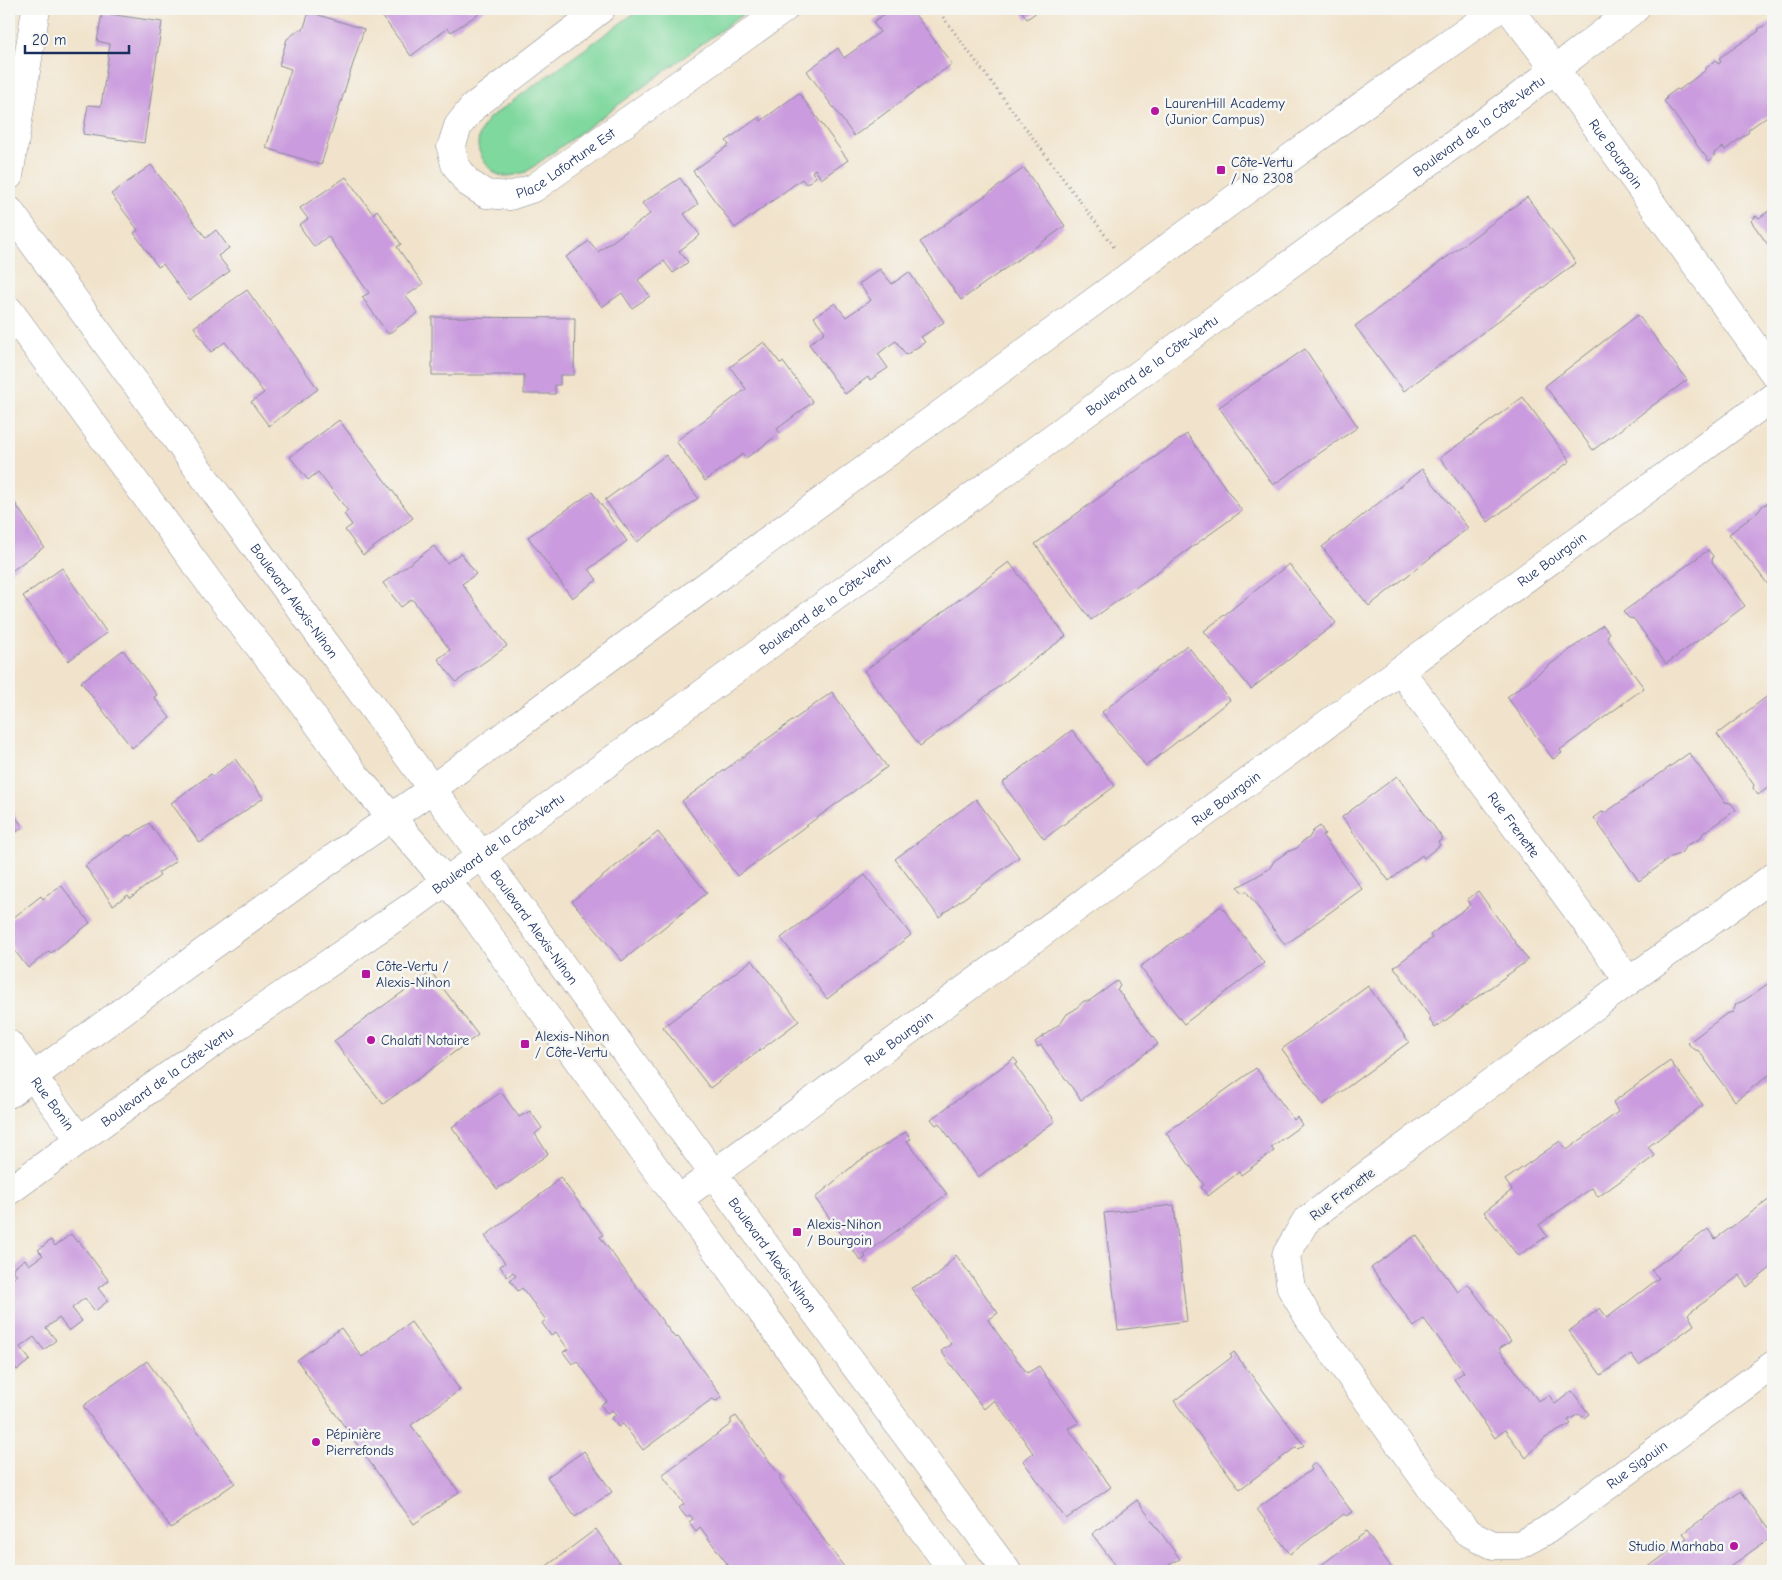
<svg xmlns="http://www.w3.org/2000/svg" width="1782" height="1580" font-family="'Comic Neue',sans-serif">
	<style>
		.green { fill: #7fd89d; stroke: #4d847e }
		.building { fill: #ca9bde }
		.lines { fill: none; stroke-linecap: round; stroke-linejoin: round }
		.minor-casing { stroke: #868994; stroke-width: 29 }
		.tertiary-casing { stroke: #868994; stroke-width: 29 }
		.secondary-casing { stroke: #868994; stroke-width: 29 }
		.path { stroke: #868994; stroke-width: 3; stroke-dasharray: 1 4; stroke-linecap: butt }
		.minor { stroke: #fff; stroke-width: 28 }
		.tertiary { stroke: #fff; stroke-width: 28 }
		.secondary { stroke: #fff; stroke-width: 28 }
		.poi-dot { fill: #b5179e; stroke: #f6f6f2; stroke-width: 2 }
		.labels { text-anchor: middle; stroke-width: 5; stroke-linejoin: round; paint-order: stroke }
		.poi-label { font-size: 14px; fill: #1b2f5e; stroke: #f6f6f2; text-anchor: start }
		.street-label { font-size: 14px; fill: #1b2f5e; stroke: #f6f6f2 }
	</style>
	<rect width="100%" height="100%" fill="#f6f6f2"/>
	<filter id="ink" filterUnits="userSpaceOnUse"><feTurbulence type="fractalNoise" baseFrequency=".02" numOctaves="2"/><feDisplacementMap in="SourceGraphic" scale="10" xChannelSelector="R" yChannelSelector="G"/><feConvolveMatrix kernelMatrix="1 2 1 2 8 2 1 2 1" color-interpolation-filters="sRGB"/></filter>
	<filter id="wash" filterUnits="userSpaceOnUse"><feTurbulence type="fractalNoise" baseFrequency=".0096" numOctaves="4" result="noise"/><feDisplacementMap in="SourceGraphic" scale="20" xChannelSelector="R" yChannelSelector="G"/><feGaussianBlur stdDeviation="1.12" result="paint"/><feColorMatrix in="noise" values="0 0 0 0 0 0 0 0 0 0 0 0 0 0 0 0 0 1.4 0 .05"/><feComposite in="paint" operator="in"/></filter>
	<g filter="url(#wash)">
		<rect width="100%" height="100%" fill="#f1e3cb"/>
		<g class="green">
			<polygon points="9,9 15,9 9,51"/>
			<path d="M640,9H750L526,172C518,174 508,178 499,175C489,171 478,155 478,144C478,135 483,127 488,119Z"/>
		</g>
		<g id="blocks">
			<g class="building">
				<polygon points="377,9 486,9 451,32 448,28 411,56"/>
				<polygon points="892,9 911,9 952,64 854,136 807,71 838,48 844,58 859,47 880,32 873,22"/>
				<polygon points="1020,9 1041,9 1027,19"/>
				<polygon points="309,12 364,29 321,165 266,148 291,69 279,65 287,39 300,29 303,30"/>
				<polygon points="102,13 162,22 144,143 83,134 88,105 101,106 110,44 97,41"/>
				<polygon points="1773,21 1773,112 1748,130 1749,132 1725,150 1723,147 1714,153 1714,157 1709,161 1664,101 1667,98 1666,97 1677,89 1679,90 1706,70 1706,68 1716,60 1718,64 1721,62 1719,58 1759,31 1758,29"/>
				<polygon points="799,93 848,160 821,179 815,169 812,172 816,177 806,184 802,179 735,228 693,171 729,145 726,141 759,117 761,121"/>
				<polygon points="151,165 206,238 216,230 229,248 218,256 230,271 189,300 163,264 158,267 134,233 138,230 111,194"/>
				<polygon points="1024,168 1065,226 961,300 920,242"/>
				<polygon points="346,177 373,214 377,210 401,244 397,247 423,284 406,296 418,313 388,334 362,297 369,293 328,236 314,247 299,225 308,219 300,208"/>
				<polygon points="680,178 698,204 684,214 700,235 679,251 688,262 673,273 664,261 638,280 650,296 632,308 622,293 602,307 566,257 589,241 598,252 650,214 642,203"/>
				<polygon points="1527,197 1576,263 1404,391 1355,326"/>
				<polygon points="1773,208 1773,252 1751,221 1756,216 1759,218"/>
				<polygon points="880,269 892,284 909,272 944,322 921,337 925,342 906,355 896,341 887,347 878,354 888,368 870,380 868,377 845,394 809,344 825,332 814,317 835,303 846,317 871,300 859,284"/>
				<polygon points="247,290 318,389 269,426 251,402 264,393 245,367 225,342 211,352 194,327"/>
				<polygon points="1638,315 1687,380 1593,450 1545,386"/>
				<polygon points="432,317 575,318 574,375 560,375 560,385 555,385 555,394 524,394 524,375 432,375"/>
				<polygon points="764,342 780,363 783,362 813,402 777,429 780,433 763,446 746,458 743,454 705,481 676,441 746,389 730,367"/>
				<polygon points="1305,349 1358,427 1273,485 1219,407"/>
				<polygon points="1523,397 1570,461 1488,522 1440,458"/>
				<polygon points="339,420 413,518 363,555 345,530 352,525 344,514 348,511 318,472 308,480 290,457"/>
				<polygon points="1187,434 1242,511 1091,620 1035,544"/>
				<polygon points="666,455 698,498 637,542 605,500"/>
				<polygon points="1422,469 1468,528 1369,606 1322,547"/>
				<polygon points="592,492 627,541 589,569 597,580 572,598 528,537"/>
				<polygon points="9,494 44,547 9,573"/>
				<polygon points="1773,499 1773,591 1729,534 1758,512 1763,505 1772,502"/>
				<polygon points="434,546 447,563 461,553 476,574 462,584 507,646 456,682 438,659 450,650 412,599 401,607 383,583"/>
				<polygon points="1708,550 1713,556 1712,562 1745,606 1666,664 1634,619 1629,618 1623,612"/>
				<polygon points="1009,562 1066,636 920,746 864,671"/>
				<polygon points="1289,564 1336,623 1251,689 1204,631"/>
				<polygon points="62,568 107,633 68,661 23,596"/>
				<polygon points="1603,625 1609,633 1607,638 1644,688 1560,750 1562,753 1553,759 1507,697"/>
				<polygon points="1187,645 1230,700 1146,766 1102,712"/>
				<polygon points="123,650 157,695 154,697 170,718 132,748 81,682"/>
				<polygon points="832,692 887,767 737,876 682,801"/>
				<polygon points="1773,692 1773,784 1758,795 1753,788 1754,785 1717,734"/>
				<polygon points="1072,730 1115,786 1044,839 1002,783"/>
				<polygon points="1689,753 1725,802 1731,803 1736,810 1703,833 1700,839 1687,845 1681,853 1671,857 1639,881 1594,818 1602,812 1605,813"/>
				<polygon points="235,759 263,798 200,843 171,803 211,774 213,776"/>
				<polygon points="1397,776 1443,839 1438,842 1440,845 1424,858 1422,855 1389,881 1342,817"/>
				<polygon points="976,799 1019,857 939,917 895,859"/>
				<polygon points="9,802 12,806 9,808 23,827 9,837"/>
				<polygon points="149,823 176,861 158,873 160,876 130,898 128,895 113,905 85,866 128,835 130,836"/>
				<polygon points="1320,826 1325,834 1322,835 1362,889 1285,945 1246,891 1243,893 1238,887 1269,869 1274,861 1287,852 1297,848 1303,841 1309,838 1313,831"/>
				<polygon points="658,832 707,893 622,961 572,901"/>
				<polygon points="865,875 911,935 827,999 781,938"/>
				<polygon points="61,885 90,923 51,953 49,951 28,968 9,943 9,921 41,896 43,899"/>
				<polygon points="1478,891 1528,960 1435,1028 1430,1021 1430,1017 1394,967 1432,938 1430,935 1470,905 1467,900"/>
				<polygon points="1221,906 1264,963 1184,1024 1140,967"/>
				<polygon points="752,960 799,1021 710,1088 663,1027"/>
				<polygon points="431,972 478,1035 383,1104 334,1041"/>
				<polygon points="1773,980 1773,1072 1735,1101 1699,1051 1693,1049 1688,1043 1726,1014 1733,1012 1736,1004 1745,1000"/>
				<polygon points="1117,981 1120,986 1117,989 1158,1044 1081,1100 1041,1045 1038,1047 1035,1042 1061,1023 1067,1014 1074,1010 1084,1001 1089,1001"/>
				<polygon points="1368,986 1409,1042 1323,1105 1282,1049"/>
				<polygon points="1014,1058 1018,1063 1015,1065 1055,1121 978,1177 939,1123 936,1125 931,1119"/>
				<polygon points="1670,1061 1703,1105 1648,1147 1655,1156 1598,1197 1592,1188 1539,1225 1547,1236 1518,1256 1484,1212 1512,1190 1505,1180 1560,1141 1567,1150 1618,1112 1613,1102"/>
				<polygon points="1256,1068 1294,1120 1297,1117 1302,1125 1271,1147 1274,1151 1241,1175 1239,1172 1208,1196 1201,1187 1204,1185 1166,1133"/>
				<polygon points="501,1092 519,1117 530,1111 542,1128 535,1134 548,1154 507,1184 506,1183 497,1189 452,1127"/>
				<polygon points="906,1132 911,1139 907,1141 947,1194 864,1255 866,1257 861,1261 815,1198 856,1163"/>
				<polygon points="560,1177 603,1235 600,1237 675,1338 678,1337 722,1397 716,1401 712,1399 643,1450 623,1424 618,1427 611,1418 616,1415 612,1410 607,1414 601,1405 607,1401 577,1361 572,1364 563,1352 568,1349 556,1332 551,1336 542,1323 546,1320 522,1288 518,1291 510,1280 516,1276 513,1272 507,1277 500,1266 505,1263 485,1236 552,1186 555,1181"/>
				<polygon points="1770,1199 1773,1203 1773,1266 1747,1287 1740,1275 1688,1314 1694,1325 1639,1365 1631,1354 1601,1375 1569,1331 1600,1308 1607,1318 1659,1278 1651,1270 1679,1250 1708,1229 1715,1239"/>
				<polygon points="1174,1205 1187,1321 1118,1330 1104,1213"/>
				<polygon points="71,1234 77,1242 79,1241 109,1281 98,1288 108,1301 95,1311 85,1298 72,1308 82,1321 69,1331 59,1318 46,1328 56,1340 44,1350 34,1337 20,1347 30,1360 17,1370 9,1359 9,1281 17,1275 12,1269 25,1259 29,1265 43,1255 38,1250 51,1240 55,1246"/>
				<polygon points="1416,1235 1458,1292 1468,1284 1511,1341 1499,1349 1539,1402 1549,1395 1555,1404 1572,1391 1589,1414 1584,1418 1579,1414 1568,1420 1571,1424 1545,1438 1526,1458 1505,1430 1495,1438 1454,1379 1464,1372 1424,1319 1414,1327 1371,1268"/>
				<polygon points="956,1255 998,1313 988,1320 1008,1348 1027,1373 1039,1366 1079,1423 1068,1428 1111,1487 1066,1519 1023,1461 1033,1453 1015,1427 994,1400 984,1409 941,1351 951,1344 911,1288 937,1276"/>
				<polygon points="411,1322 460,1390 411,1425 459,1492 414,1524 297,1360 341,1328 362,1357"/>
				<polygon points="1234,1352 1304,1445 1298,1449 1296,1447 1240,1489 1174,1401 1232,1357 1230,1355"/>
				<polygon points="147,1361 235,1483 171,1528 83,1406"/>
				<polygon points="736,1416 781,1477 779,1479 847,1571 726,1571 723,1568 728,1565 700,1527 696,1531 689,1522 693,1519 690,1515 686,1517 679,1508 684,1504 662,1475 731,1424 731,1419"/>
				<polygon points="584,1451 612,1492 575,1517 547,1477"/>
				<polygon points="1315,1463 1352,1512 1346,1516 1344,1514 1290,1554 1257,1509 1312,1469 1310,1467"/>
				<polygon points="1741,1491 1773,1536 1724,1571 1643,1571 1687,1538 1683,1533"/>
				<polygon points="1137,1500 1180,1559 1169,1565 1174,1571 1120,1571 1092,1534"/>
				<polygon points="596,1529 625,1571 540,1571"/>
				<polygon points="1366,1532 1394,1571 1324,1571 1320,1566"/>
			</g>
		</g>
	</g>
	<g filter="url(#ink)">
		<use href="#blocks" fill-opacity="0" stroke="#868994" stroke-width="1"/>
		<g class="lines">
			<g class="minor-casing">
				<g id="minor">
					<path id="s1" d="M601,9L473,107L458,126L451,148L455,164L467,182L486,194L510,196L534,188L784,9"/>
					<path id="s2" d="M1509,9L1555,69L1773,372"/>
					<polyline points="9,176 36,9"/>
					<path id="s3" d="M1400,670L1629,981"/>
					<path id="s4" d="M1773,877L1629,981L1337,1197L1305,1222L1286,1255L1291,1288L1310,1320L1430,1487L1467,1532L1493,1545H1519L1547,1530L1773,1365"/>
					<path id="s5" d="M9,1044L79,1139"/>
					<path id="s6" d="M679,1199L1773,397"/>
				</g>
			</g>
			<g class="tertiary-casing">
				<g id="tertiary">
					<path id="s7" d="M9,210L432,789L512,896L752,1227L1007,1571"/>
					<polyline points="9,310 214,589 291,687 356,776 469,908 648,1158 953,1571"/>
				</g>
			</g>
			<g class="secondary-casing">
				<g id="secondary">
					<polyline points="9,1094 312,873 432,789 737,563 1342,120 1498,9"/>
					<path id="s8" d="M9,1191L227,1033L415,904L1513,101L1635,9"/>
				</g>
			</g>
			<polyline class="path" points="937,9 1114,247"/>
			<use href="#minor" class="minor"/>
			<use href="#tertiary" class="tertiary"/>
			<use href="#secondary" class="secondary"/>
		</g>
	</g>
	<g class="poi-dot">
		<circle cx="1155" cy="111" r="5"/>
		<rect x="1216" y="165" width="10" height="10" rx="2.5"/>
		<rect x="361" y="969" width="10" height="10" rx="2.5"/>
		<circle cx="371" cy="1040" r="5"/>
		<rect x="520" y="1039" width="10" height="10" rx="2.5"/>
		<rect x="792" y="1227" width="10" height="10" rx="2.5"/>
		<circle cx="316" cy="1442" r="5"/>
		<circle cx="1734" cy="1546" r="5"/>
	</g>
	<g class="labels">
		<g class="poi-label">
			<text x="1165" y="108">LaurenHill Academy<tspan x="1165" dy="16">(Junior Campus)</tspan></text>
			<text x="1231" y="167">Côte-Vertu<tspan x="1231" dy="16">/ No 2308</tspan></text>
			<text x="376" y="971">Côte-Vertu /<tspan x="376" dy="16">Alexis-Nihon</tspan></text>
			<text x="535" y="1041">Alexis-Nihon<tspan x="535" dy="16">/ Côte-Vertu</tspan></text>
			<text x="381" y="1045">Chalati Notaire</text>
			<text x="807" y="1229">Alexis-Nihon<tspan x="807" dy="16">/ Bourgoin</tspan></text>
			<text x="326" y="1439">Pépinière<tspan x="326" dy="16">Pierrefonds</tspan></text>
			<text x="1724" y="1551" text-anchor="end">Studio Marhaba</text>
		</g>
		<g class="street-label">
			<text dy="5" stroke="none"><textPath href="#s8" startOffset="1815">Boulevard de la Côte-Vertu</textPath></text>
			<text dy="5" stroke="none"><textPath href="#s2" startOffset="180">Rue Bourgoin</textPath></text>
			<text dy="5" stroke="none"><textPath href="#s1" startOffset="358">Place Lafortune Est</textPath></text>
			<text dy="5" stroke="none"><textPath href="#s8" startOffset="1410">Boulevard de la Côte-Vertu</textPath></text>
			<text dy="5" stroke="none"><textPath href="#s6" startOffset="1082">Rue Bourgoin</textPath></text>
			<text dy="5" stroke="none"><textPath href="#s7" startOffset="484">Boulevard Alexis-Nihon</textPath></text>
			<text dy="5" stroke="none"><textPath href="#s8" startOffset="1005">Boulevard de la Côte-Vertu</textPath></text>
			<text dy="5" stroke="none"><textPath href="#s6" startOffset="678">Rue Bourgoin</textPath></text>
			<text dy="5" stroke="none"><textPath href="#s3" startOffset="192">Rue Frenette</textPath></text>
			<text dy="5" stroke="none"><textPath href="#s8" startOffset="600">Boulevard de la Côte-Vertu</textPath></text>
			<text dy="5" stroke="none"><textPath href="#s7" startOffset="889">Boulevard Alexis-Nihon</textPath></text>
			<text dy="5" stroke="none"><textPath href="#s6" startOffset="272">Rue Bourgoin</textPath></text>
			<text dy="5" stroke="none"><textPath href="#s8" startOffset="195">Boulevard de la Côte-Vertu</textPath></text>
			<text dy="5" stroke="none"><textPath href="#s5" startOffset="74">Rue Bonin</textPath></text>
			<text transform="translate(1342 1194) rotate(-37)" y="5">Rue Frenette</text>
			<text dy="5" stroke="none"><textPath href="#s7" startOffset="1294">Boulevard Alexis-Nihon</textPath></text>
			<text dy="5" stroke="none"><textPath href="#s4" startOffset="1152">Rue Sigouin</textPath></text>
		</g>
	</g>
	<rect width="1782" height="1580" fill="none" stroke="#f6f6f2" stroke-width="30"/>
	<path d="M25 45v8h104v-8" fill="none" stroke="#1b2f5e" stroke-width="2.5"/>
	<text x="32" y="45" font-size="15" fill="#1b2f5e" stroke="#f6f6f2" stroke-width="4" paint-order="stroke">20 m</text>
</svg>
